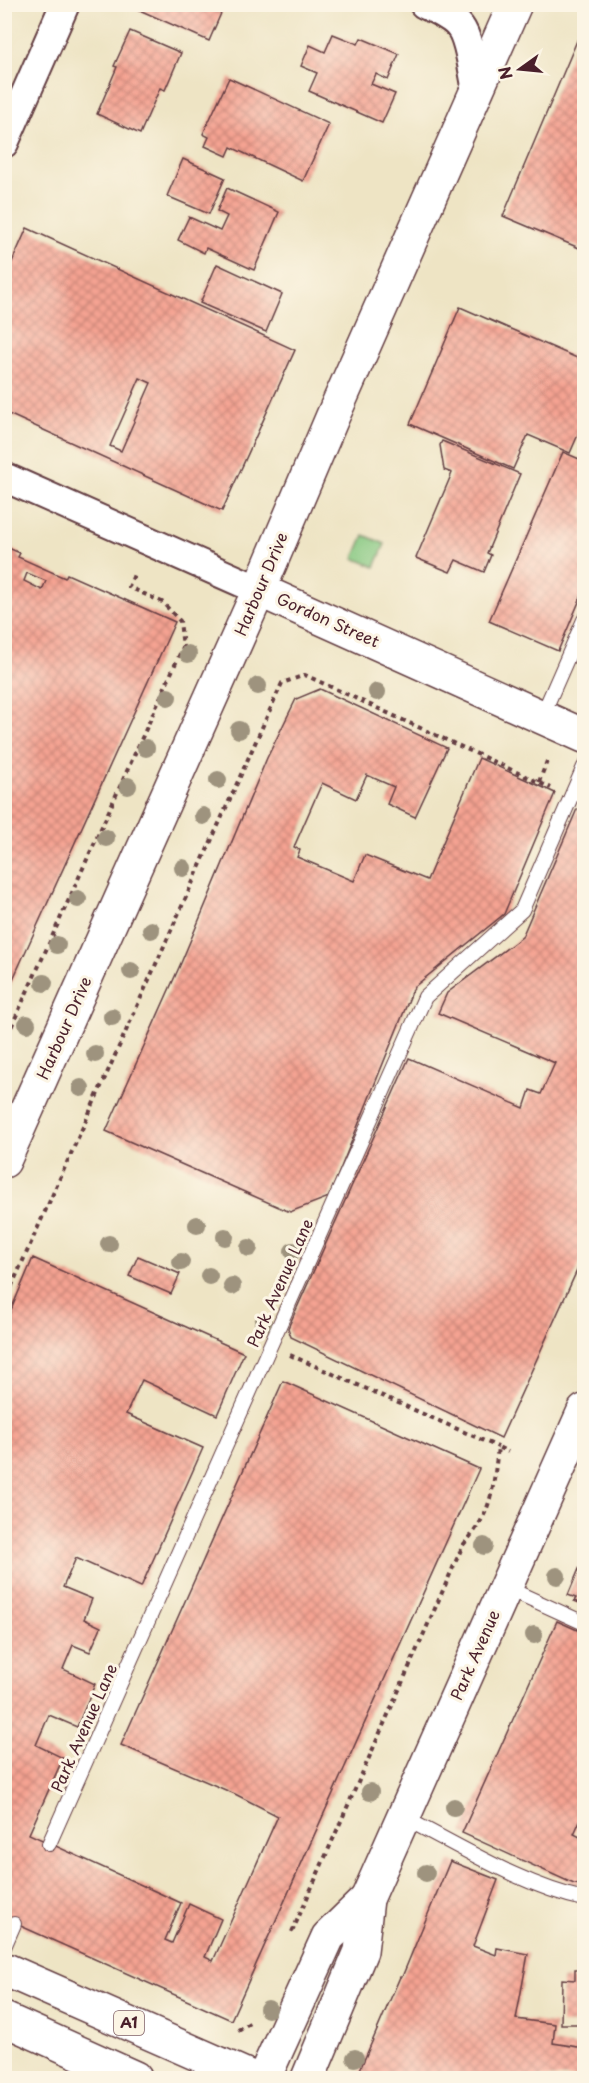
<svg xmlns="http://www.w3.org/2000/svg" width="589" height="2083" font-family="'Playpen Sans',sans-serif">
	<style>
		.garden { fill: #85c780; stroke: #687356; stroke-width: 1.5 }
		.building { fill: url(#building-cross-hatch); fill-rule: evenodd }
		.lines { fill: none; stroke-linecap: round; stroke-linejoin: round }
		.lane-casing { stroke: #633d42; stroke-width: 16 }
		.street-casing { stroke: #633d42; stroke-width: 32 }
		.secondary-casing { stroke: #633d42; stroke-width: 36 }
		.highway-casing { stroke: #633d42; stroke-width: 36 }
		.path { stroke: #633d42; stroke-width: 4; stroke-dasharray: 4.5 4.5; stroke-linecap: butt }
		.lane { stroke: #fff; stroke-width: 14 }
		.street { stroke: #fff; stroke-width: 28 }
		.secondary { stroke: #fff; stroke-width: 33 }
		.highway { stroke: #fff; stroke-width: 33 }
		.tree { fill: #9e937e }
		.labels { text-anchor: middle; stroke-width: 6; stroke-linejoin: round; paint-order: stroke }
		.shield { fill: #fcf5e5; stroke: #7f5f63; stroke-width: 1.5 }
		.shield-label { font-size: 15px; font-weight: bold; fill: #4a1f2b }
		.street-label { font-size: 16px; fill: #4a1f2b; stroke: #fcf5e5 }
	</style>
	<defs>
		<pattern id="building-cross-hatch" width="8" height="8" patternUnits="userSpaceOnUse" patternTransform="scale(1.5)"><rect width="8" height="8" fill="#f5a392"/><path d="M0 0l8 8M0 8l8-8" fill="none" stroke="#c88477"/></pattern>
	</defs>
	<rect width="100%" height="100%" fill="#fcf5e5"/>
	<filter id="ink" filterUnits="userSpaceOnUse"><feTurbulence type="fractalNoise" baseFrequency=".0167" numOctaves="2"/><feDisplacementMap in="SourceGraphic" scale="12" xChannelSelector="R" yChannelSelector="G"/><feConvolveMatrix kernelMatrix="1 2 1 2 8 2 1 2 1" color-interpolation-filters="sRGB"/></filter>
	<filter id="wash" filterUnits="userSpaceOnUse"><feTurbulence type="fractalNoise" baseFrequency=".008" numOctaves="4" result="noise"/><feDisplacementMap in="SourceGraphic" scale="24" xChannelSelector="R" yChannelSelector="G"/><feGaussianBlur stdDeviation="1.35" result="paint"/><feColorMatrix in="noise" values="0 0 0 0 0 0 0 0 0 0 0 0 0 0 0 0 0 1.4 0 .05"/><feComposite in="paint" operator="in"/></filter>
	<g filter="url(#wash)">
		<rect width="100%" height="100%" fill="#eee4c4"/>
		<polygon class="garden" points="364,535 385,544 375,567 354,558"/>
		<g id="blocks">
			<g class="building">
				<polygon points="126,4 225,4 209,41"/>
				<polygon points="584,24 584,250 503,216"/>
				<polygon points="130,31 181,53 165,90 160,88 140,134 97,114 117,67 114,66"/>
				<polygon points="333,34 358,44 361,38 399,54 388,80 376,74 371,84 395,94 382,123 309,91 317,73 301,66 310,45 325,52"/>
				<polygon points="229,78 329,124 303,181 231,147 227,156 205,146 209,137 203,134"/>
				<polygon points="183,159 225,178 209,214 167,196"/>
				<polygon points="227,188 279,212 254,270 206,248 204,253 178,240 189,217 220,231 227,216 217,211"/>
				<path d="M27,228L295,350L222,511L4,412V280ZM140,378L151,383L121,451L110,446Z"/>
				<polygon points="217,264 282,294 266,332 200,303"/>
				<polygon points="460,307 584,361 584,421 570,453 528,435 513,469 410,424"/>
				<polygon points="442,441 520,474 487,553 491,555 484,572 456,560 450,572 416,558 452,473 444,470 440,445"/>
				<polygon points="563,452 584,461 584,590 558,651 489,621"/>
				<path d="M4,546L20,553L18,557L65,578L67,574L175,622L4,999ZM27,573L46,581L42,590L24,581Z"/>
				<polygon points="320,689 447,748 415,817 387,804 394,787 367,775 356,799 322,783 294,847 300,850 297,857 354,881 365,855 427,880 479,758 555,793 504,914 414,987 329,1197 290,1212 106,1131 181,963 267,758 296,699"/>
				<polygon points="577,809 584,813 584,1255 501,1438 291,1337 288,1328 409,1058 524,1108 530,1090 541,1094 555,1063 438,1013 447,993 522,937"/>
				<polygon points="138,1256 180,1274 171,1294 129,1276"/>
				<polygon points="33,1258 244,1353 217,1415 142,1380 126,1414 203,1448 141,1587 76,1558 63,1587 92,1599 84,1619 101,1627 90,1652 73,1645 63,1669 95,1684 77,1727 49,1715 36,1745 63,1758 29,1834 181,1903 165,1940 172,1943 189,1904 221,1919 205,1957 213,1961 278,1816 235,1794 121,1745 283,1381 479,1469 231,2020 5,1919 5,1324"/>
				<polygon points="584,1557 584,1605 574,1601 576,1598 568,1595"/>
				<polygon points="557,1621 584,1633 584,1812 574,1834 584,1839 584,1885 574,1884 462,1833"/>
				<polygon points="450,1861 498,1880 473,1946 496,1955 497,1948 528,1954 516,2019 555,2024 553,2043 584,2048 584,2078 366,2078 367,2075 359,2072 400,1977 402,1977"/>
				<polygon points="575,1969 584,1969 584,2024 561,2024 562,1979 575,1980"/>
			</g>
		</g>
	</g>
	<g filter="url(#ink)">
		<use href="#blocks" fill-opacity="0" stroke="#633d42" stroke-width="1.5"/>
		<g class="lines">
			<g class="lane-casing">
				<g id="lane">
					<polyline points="542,716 584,620"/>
					<polyline points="505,1587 584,1623"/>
					<path d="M404,1818C462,1847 521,1885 584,1899"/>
					<polyline points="49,1844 425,997 522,910 584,767"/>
					<polyline points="4,1947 14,1924"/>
				</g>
			</g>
			<g class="street-casing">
				<g id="street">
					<path d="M424,4C436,10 452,16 460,27C470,40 473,74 477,90"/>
					<polyline points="4,143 65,4"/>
					<polyline points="4,477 259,590"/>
				</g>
			</g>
			<g class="secondary-casing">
				<g id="secondary">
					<polyline points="259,590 584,736"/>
					<polyline points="4,1161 259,590 332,418 515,4"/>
					<polyline points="264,2078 328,1937 367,1899"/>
					<polyline points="308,2078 361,1951 367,1899 584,1411"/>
				</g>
			</g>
			<g class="highway-casing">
				<g id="highway">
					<polyline points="4,1969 252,2078"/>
					<polyline points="4,2019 135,2078"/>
				</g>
			</g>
			<g class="path">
				<polyline points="539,782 547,761"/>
				<polyline points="4,1043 183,647 180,621 162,602 129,587 135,572"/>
				<polyline points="4,1303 282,683 305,675 551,788"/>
				<polyline points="290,1355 498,1447"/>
				<path d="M292,1932L463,1545C493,1512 493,1489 498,1447L508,1452"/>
				<polyline points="238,2030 253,2021"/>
			</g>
			<use href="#lane" class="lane"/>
			<use href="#street" class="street"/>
			<use href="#secondary" class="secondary"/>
			<use href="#highway" class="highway"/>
		</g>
		<g class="tree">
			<circle cx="188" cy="654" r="9"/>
			<circle cx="258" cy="686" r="9"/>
			<circle cx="377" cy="692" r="9"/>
			<circle cx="168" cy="697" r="9"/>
			<circle cx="239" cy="730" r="9"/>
			<circle cx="146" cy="748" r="9"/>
			<circle cx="218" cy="780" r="9"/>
			<circle cx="128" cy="786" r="9"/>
			<circle cx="203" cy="816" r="9"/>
			<circle cx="106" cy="838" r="9"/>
			<circle cx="183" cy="868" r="9"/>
			<circle cx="78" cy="899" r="9"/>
			<circle cx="151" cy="930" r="9"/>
			<circle cx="57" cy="945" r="9"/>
			<circle cx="131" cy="971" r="9"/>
			<circle cx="44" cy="983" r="9"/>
			<circle cx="112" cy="1017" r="9"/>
			<circle cx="27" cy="1024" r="9"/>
			<circle cx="95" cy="1054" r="9"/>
			<circle cx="81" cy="1088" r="9"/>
			<circle cx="197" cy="1225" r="9"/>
			<circle cx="225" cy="1237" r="9"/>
			<circle cx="109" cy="1244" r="9"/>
			<circle cx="249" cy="1248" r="9"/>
			<circle cx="293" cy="1251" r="9"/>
			<circle cx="181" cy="1262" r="9"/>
			<circle cx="209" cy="1276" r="9"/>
			<circle cx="232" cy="1286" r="9"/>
			<circle cx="263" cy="1323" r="9"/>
			<circle cx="484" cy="1546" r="9"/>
			<circle cx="557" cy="1576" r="9"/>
			<circle cx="534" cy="1635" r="9"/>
			<circle cx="370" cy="1792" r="9"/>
			<circle cx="454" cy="1807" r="9"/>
			<circle cx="426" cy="1873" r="9"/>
			<circle cx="268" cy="2009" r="9"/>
			<circle cx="355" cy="2058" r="9"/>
		</g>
	</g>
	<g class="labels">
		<rect class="shield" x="114" y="2011" width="30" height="24" rx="4.5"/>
		<g class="shield-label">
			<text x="129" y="2028">A1</text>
		</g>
		<g class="street-label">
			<text transform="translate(261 584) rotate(-67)" y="6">Harbour Drive</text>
			<text transform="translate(328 620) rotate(24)" y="6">Gordon Street</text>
			<text transform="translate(64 1028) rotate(-66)" y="6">Harbour Drive</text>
			<text transform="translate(280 1283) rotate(-66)" y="6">Park Avenue Lane</text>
			<text transform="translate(475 1655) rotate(-66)" y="6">Park Avenue</text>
			<text transform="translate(84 1728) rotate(-66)" y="6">Park Avenue Lane</text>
		</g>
	</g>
	<rect width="589" height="2083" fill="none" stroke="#fcf5e5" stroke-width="24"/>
	<g transform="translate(520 69) rotate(255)" stroke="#fcf5e5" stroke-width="4.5" paint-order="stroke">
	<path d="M0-4.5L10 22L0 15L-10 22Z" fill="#4a1f2b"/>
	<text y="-9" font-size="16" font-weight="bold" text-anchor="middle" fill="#4a1f2b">N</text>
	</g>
</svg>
